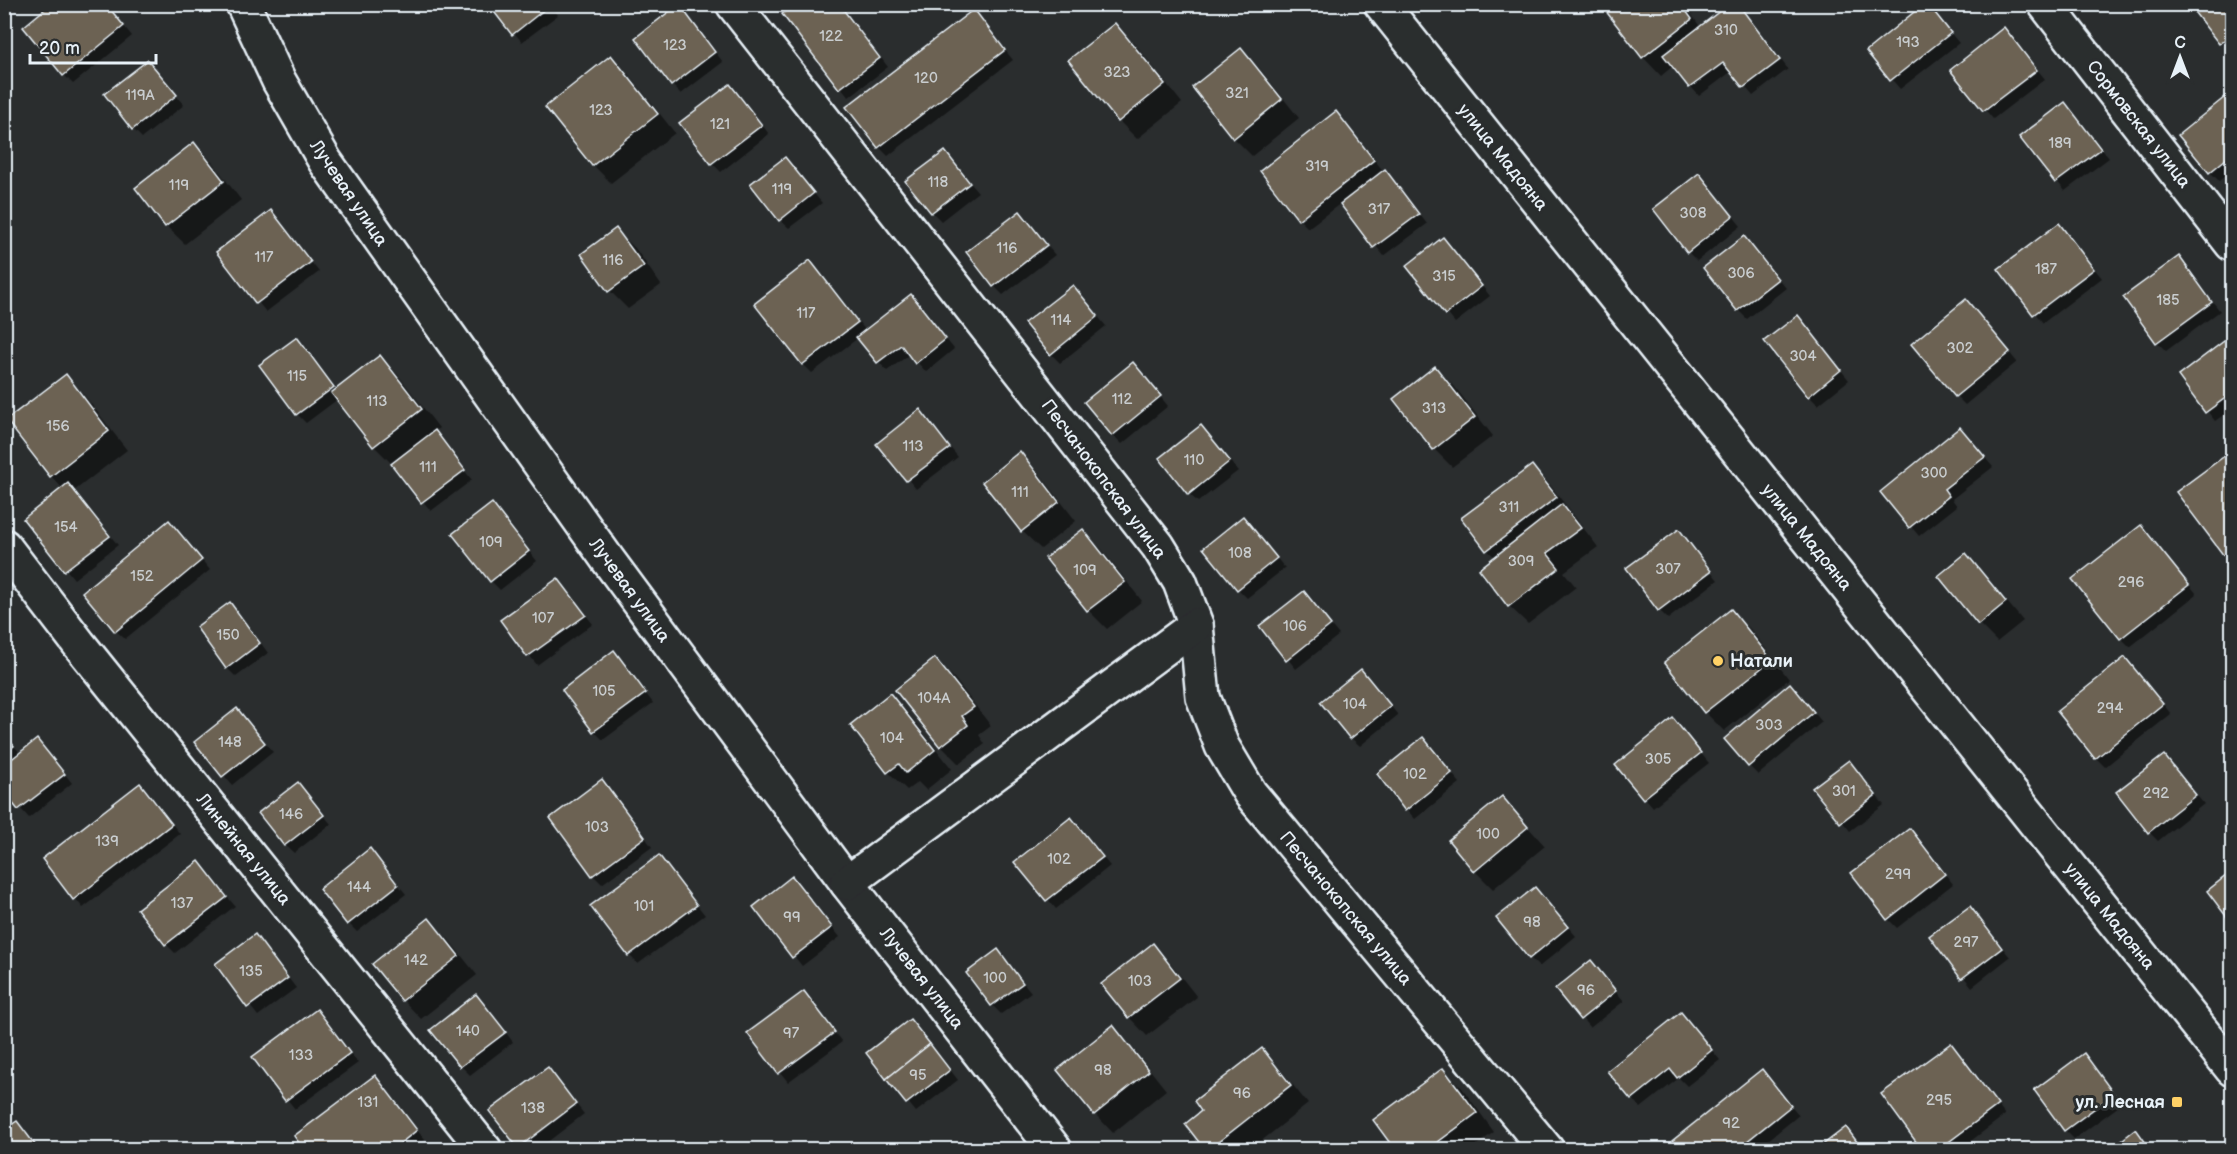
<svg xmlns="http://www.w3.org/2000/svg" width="2237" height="1154" font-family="'Balsamiq Sans',sans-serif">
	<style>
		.shadow { fill: #0007 }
		.building { fill: #6c6253; stroke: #e8f1f8; stroke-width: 1.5 }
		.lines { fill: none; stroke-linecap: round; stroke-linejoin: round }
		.minor-casing { stroke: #e8f1f8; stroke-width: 38 }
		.minor { stroke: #2a2d2e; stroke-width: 33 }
		.poi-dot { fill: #ffd166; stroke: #2a2d2e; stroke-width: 2 }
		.labels { text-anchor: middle; stroke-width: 6; stroke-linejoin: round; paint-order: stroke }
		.number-label { font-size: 15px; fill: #c9cdcf }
		.street-label { font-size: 18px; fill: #e8f1f8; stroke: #2a2d2e }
		.poi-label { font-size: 18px; font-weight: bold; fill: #e8f1f8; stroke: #2a2d2e; text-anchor: start }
	</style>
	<rect width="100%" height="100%" fill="#2a2d2e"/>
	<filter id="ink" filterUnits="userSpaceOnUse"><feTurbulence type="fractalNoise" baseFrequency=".0167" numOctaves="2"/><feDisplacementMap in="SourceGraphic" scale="12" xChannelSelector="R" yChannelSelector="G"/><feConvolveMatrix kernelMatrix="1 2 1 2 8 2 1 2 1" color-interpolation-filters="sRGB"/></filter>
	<g filter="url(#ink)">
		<g class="shadow">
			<polygon points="106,4 132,36 73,84 64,75"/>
			<polygon points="490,4 550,4 558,15 522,42"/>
			<polygon points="797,4 840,4 888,67 849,97 784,15"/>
			<polygon points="1499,4 1514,4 1506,11"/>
			<polygon points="1615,4 1684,4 1701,28 1743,11 1788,69 1753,96 1732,71 1699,96 1673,66 1661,76 1643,57"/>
			<polygon points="1926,4 1959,43 1900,89 1868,52"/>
			<polygon points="2190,4 2232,4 2232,50 2230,52 2221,43"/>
			<polygon points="679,6 723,62 681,94 672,85"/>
			<polygon points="973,11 1013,60 888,156 879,147"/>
			<polygon points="1115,25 1134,43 1182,103 1137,139 1119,121"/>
			<polygon points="2004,29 2045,79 1993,119 1952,70"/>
			<polygon points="1241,50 1259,68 1299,118 1252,156 1234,138"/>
			<polygon points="611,57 629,75 675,133 611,183 593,165"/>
			<polygon points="148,62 184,105 142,138 133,129"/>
			<polygon points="739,95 769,134 721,172 712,163"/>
			<polygon points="2230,95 2232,97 2232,170 2219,181 2210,172"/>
			<polygon points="2065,104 2109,158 2065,191 2021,137"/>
			<polygon points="1345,122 1384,172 1394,180 1427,224 1384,256 1341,203 1308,228 1299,219"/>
			<polygon points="194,144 212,162 241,200 185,244 166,226"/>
			<polygon points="945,153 978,192 941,221 932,212"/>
			<polygon points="785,159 822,203 789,228 780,220"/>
			<polygon points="1707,184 1741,226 1697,261 1688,252"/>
			<polygon points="271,212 319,272 266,312 218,252"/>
			<polygon points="1020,213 1055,255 1003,295 994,286"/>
			<polygon points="2059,225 2102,278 2043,323 2000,270"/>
			<polygon points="616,230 635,248 661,285 628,309 610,291"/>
			<polygon points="1744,238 1786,288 1747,319 1738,310"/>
			<polygon points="1452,248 1490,296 1455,323 1408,266"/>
			<polygon points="2179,258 2220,311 2166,351 2157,342"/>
			<polygon points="810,262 866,331 911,296 954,349 926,372 910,354 887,371 858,338 812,373 803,364"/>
			<polygon points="1073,287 1106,326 1060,363 1051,354"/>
			<polygon points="1975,310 2017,362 1965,405 1956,396"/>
			<polygon points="1798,317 1849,380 1818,405 1809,396"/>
			<polygon points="2232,337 2232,409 2215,421 2180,377"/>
			<polygon points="297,339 306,347 337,390 380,357 398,375 439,428 434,432 472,480 431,511 392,464 374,446 338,399 306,423 297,414"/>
			<polygon points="4,362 14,375 4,382"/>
			<polygon points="1435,368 1454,386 1493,436 1452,467 1434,449"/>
			<polygon points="1141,373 1168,406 1122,444 1113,435"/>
			<polygon points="66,376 84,395 127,450 74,491 118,545 74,579 25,519 63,489 51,476"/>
			<polygon points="920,411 958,457 916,489 879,444"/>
			<polygon points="1201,427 1238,471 1198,502 1189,494"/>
			<polygon points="1960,429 1993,467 1952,499 1957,506 1919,536 1882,492"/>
			<polygon points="1020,453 1038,472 1076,521 1041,549 1022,531"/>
			<polygon points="2230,454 2232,457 2232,563 2225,555"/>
			<polygon points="1532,466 1550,485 1598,547 1564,572 1576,587 1528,624 1509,606 1481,569 1496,558 1487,550"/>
			<polygon points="492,505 537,561 500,590 491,581"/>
			<polygon points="1243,518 1285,568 1247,598 1238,589"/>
			<polygon points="2141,527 2197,594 2130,647 2121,638"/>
			<polygon points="178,531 210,570 125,639 116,631"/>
			<polygon points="1082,531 1101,549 1142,601 1107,629 1088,610 1048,558"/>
			<polygon points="1678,531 1718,580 1668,619 1659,610"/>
			<polygon points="1966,555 1984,574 2023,621 1997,642 1979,624"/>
			<polygon points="558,580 593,624 537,665 502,621"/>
			<polygon points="1304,593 1339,635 1296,669 1261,626"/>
			<polygon points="230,604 239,613 268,653 236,677 227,668"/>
			<polygon points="1731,611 1750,629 1789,679 1724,731 1705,712 1666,662"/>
			<polygon points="614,652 653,703 603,740 594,731"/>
			<polygon points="935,660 954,678 991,726 979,735 985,744 959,764 941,746"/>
			<polygon points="2134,668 2171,714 2105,767 2096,758"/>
			<polygon points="1369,680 1398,715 1360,746 1351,738"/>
			<polygon points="1799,694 1822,722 1758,775 1749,766"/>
			<polygon points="890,695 908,713 952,769 926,790 918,782 907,790 888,772"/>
			<polygon points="237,710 273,752 232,785 196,742"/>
			<polygon points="1673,720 1709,763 1653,807 1617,765"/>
			<polygon points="4,734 21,754 46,750 72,783 29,818 4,790"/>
			<polygon points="1423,739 1460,783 1415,819 1407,810"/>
			<polygon points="2164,757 2204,804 2158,841 2149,832"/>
			<polygon points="1849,762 1884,805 1850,831 1815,788"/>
			<polygon points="602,781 611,790 652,847 602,884 593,875"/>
			<polygon points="298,784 331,824 294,853 285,845"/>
			<polygon points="149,794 180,834 83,908 44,859"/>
			<polygon points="1502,798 1545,846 1493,889 1475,871"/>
			<polygon points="1071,819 1110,866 1056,909 1017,862"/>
			<polygon points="1918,839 1953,884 1897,928 1888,919"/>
			<polygon points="370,850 406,894 357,932 349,924"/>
			<polygon points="659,857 705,915 638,964 629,955"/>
			<polygon points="199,863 235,906 175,953 166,944"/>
			<polygon points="2232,873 2232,921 2209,891"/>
			<polygon points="792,878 840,937 802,966 755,907"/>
			<polygon points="1535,889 1576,936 1539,967 1530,958"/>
			<polygon points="1970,908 2010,957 1972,987 1931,937"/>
			<polygon points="429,920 448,939 477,975 421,1019 403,1000 374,964"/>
			<polygon points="263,945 296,988 258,1016 217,965"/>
			<polygon points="1153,945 1171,964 1197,997 1147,1036 1129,1017"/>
			<polygon points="998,951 1031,992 1001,1014 992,1005"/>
			<polygon points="1591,962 1624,1001 1590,1028 1557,989"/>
			<polygon points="803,993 842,1042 788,1082 749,1033"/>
			<polygon points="485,1005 513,1042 470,1075 461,1066"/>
			<polygon points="317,1011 358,1063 295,1109 254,1058"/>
			<polygon points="1689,1023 1720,1060 1687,1086 1679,1078 1641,1108 1632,1099"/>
			<polygon points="1112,1027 1131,1046 1166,1090 1113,1133 1095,1114 1059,1070"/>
			<polygon points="919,1030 958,1080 916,1112 868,1053"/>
			<polygon points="1951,1045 2005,1115 1959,1150 1924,1150"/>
			<polygon points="1262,1050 1280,1069 1308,1104 1250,1150 1207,1150 1203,1111"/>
			<polygon points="2084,1055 2093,1064 2122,1104 2074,1139 2065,1130"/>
			<polygon points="548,1069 584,1114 537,1150 521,1150 491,1112"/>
			<polygon points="1443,1070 1462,1088 1494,1132 1470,1150 1397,1150"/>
			<polygon points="1762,1071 1799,1115 1756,1150 1680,1150"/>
			<polygon points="375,1077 425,1140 413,1150 306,1150"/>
			<polygon points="606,1145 610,1150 601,1150"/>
		</g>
		<g class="building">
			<polygon points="51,4 106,4 124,26 63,76 23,27"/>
			<polygon points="488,4 549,4 550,5 512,35"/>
			<polygon points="679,4 715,52 671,86 635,38"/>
			<polygon points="794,4 839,4 880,58 839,89 782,14"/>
			<polygon points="1612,4 1681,4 1692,19 1642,58 1605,10"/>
			<polygon points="1729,4 1738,4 1780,60 1743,88 1723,63 1689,88 1663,55"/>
			<polygon points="1924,4 1928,4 1951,33 1890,81 1866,51"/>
			<polygon points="2188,4 2232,4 2232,34 2219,44"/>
			<polygon points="974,9 1005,50 878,148 846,107"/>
			<polygon points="1115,23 1165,84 1118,122 1068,60"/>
			<polygon points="2004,27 2037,70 1983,111 1950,70"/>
			<polygon points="1241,48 1282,99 1233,139 1192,87"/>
			<polygon points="611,55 658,114 592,166 545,107"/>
			<polygon points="148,60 177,95 132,130 104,94"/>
			<polygon points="730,84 762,125 711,164 679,123"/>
			<polygon points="2230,93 2232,96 2232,154 2209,173 2178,135"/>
			<polygon points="2065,102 2101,149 2055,183 2019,137"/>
			<polygon points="1336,111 1374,160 1298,220 1260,171"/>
			<polygon points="194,142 224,181 165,227 135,188"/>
			<polygon points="945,151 970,183 931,213 905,181"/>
			<polygon points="785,157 814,193 779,221 750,184"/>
			<polygon points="1385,169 1419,214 1373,248 1340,204"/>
			<polygon points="1699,173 1733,216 1687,253 1653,209"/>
			<polygon points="271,210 311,262 256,304 216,252"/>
			<polygon points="1020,211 1047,245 993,287 966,252"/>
			<polygon points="2059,223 2094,269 2033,315 1998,269"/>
			<polygon points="616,228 644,266 608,292 581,254"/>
			<polygon points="1744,236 1778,279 1737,311 1703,268"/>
			<polygon points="1443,237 1482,286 1445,315 1406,266"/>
			<polygon points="2179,256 2212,302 2156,343 2123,297"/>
			<polygon points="810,260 858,322 802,365 754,304"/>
			<polygon points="1073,285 1098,316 1050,355 1024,323"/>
			<polygon points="911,294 946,339 915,364 901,345 877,363 856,337"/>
			<polygon points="1966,299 2010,352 1955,397 1911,344"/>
			<polygon points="1798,315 1841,370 1808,397 1764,341"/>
			<polygon points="2232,335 2232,393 2205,413 2178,376"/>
			<polygon points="297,337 334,387 296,415 259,365"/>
			<polygon points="380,355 422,409 373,447 331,393"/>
			<polygon points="1133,362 1161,396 1112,436 1084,402"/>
			<polygon points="1435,366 1475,417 1433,450 1393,399"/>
			<polygon points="66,374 109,431 50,477 6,420"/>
			<polygon points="920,409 950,448 906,481 876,444"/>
			<polygon points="1201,425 1230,461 1188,495 1159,458"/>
			<polygon points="1960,427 1985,457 1944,489 1949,496 1909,528 1880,492"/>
			<polygon points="435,430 465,470 421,503 391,464"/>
			<polygon points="1020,451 1059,502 1021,532 982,482"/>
			<polygon points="2230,452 2232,455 2232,550 2224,556 2176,492"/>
			<polygon points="1532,465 1557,497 1486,551 1461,518"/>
			<polygon points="68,483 110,536 64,571 23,519"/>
			<polygon points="492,503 529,551 490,582 452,534"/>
			<polygon points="1562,504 1581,528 1547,553 1559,568 1508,607 1479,569"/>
			<polygon points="1243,516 1277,558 1237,590 1203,548"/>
			<polygon points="169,520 202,560 115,632 82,592"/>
			<polygon points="2141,525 2189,585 2120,639 2072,579"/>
			<polygon points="1083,529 1125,582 1087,611 1045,558"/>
			<polygon points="1679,529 1711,571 1658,611 1626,568"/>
			<polygon points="1966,553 2006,602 1978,625 1938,576"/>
			<polygon points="558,578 586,615 527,657 500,620"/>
			<polygon points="1304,591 1331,625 1286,661 1259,626"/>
			<polygon points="230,602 260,643 226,669 196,627"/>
			<polygon points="1731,609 1772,660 1704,713 1664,662"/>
			<polygon points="614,650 646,693 593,732 562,690"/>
			<polygon points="2125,657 2163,704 2095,759 2057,711"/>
			<polygon points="935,658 974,707 962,716 968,725 940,747 895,690"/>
			<polygon points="1361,669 1391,706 1350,739 1320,702"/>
			<polygon points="1790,683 1814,712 1748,767 1724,739"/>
			<polygon points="890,693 935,750 906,773 899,764 887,773 850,725"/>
			<polygon points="237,708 265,743 222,777 194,742"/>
			<polygon points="1673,718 1701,753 1643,799 1615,765"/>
			<polygon points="4,734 14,746 4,754"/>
			<polygon points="1423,737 1452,773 1405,811 1377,774"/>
			<polygon points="37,739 65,774 18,810 4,792 4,765"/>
			<polygon points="2164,755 2196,795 2148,833 2116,792"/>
			<polygon points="1849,760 1876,795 1840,823 1812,788"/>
			<polygon points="602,779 645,837 592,876 550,818"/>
			<polygon points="298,782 324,815 284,846 258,813"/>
			<polygon points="140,783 172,824 73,900 42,859"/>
			<polygon points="1502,796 1528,827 1474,872 1448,840"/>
			<polygon points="1071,817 1103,857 1046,901 1014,862"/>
			<polygon points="1910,828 1945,874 1887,920 1851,873"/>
			<polygon points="370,848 398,885 347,925 319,889"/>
			<polygon points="659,855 697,905 628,956 590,906"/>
			<polygon points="199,861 227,897 165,945 137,909"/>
			<polygon points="2232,871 2232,924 2207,891"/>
			<polygon points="792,876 832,927 792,958 753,907"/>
			<polygon points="1535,887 1568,927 1529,959 1496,918"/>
			<polygon points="1970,906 2002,948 1961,979 1929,936"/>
			<polygon points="429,918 459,956 402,1001 372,964"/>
			<polygon points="255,934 288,978 247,1008 215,964"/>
			<polygon points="1153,943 1180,978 1128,1018 1101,984"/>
			<polygon points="998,949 1023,983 991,1006 966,973"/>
			<polygon points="1591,960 1616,991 1580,1020 1555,989"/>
			<polygon points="804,991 835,1032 778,1074 747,1033"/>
			<polygon points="476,994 506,1032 460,1067 430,1030"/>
			<polygon points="317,1009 350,1053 285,1101 252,1057"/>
			<polygon points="1681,1012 1712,1050 1677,1078 1670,1069 1631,1100 1607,1071"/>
			<polygon points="910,1019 930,1044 886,1079 866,1053"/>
			<polygon points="1113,1025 1149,1071 1094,1115 1057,1070"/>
			<polygon points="1951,1043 1998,1105 1938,1150 1922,1150 1881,1094"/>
			<polygon points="930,1044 950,1070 906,1104 886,1079"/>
			<polygon points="1262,1048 1291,1085 1208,1150 1205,1150 1185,1124 1201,1111 1194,1101"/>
			<polygon points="2084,1053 2114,1094 2064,1131 2034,1090"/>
			<polygon points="548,1067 576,1104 518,1148 489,1111"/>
			<polygon points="1443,1068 1477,1113 1427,1150 1395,1150 1373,1120"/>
			<polygon points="1762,1069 1791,1106 1736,1150 1678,1150 1672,1141"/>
			<polygon points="375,1075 417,1130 392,1150 304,1150 294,1136"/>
			<polygon points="17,1121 39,1150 4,1150 4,1130"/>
			<polygon points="1846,1127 1863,1150 1816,1150"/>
			<polygon points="2136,1129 2151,1150 2109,1150"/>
		</g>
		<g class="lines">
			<g class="minor-casing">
				<g id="minor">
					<polyline points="243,4 279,81 325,161 608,560 847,883 1055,1150"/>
					<polyline points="733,4 1158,546 1180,582 1196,625 1203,697 1222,746 1250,793 1547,1150"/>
					<polyline points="1381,4 2232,1069"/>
					<polyline points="2045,4 2232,244"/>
					<polyline points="4,546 79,644 485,1150"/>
					<polyline points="847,883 1196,625"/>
				</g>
			</g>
			<use href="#minor" class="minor"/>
		</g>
	</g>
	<g class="poi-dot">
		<circle cx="1718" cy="661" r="6"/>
		<rect x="2171" y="1096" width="12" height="12" rx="3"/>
	</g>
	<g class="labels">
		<g class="number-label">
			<text x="1726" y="35">310</text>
			<text x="831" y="41">122</text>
			<text x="1908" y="47">193</text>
			<text x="675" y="50">123</text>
			<text x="1117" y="77">323</text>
			<text x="926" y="83">120</text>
			<text x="1237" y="98">321</text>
			<text x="140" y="100">119А</text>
			<text x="601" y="115">123</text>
			<text x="720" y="129">121</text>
			<text x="2060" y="148">189</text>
			<text x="1317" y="171">319</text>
			<text x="938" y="187">118</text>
			<text x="179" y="190">119</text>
			<text x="782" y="194">119</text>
			<text x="1379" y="214">317</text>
			<text x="1693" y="218">308</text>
			<text x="1007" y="253">116</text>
			<text x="264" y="262">117</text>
			<text x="613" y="265">116</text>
			<text x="2046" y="274">187</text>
			<text x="1741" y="278">306</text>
			<text x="1444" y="281">315</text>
			<text x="2168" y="305">185</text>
			<text x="806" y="318">117</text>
			<text x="1061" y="325">114</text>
			<text x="1960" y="353">302</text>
			<text x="1803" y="361">304</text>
			<text x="297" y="381">115</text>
			<text x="1122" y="404">112</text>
			<text x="377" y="406">113</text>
			<text x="1434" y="413">313</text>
			<text x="58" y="431">156</text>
			<text x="913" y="451">113</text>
			<text x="1194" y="465">110</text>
			<text x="428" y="472">111</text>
			<text x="1934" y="478">300</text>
			<text x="1020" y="497">111</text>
			<text x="1509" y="512">311</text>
			<text x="66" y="532">154</text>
			<text x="491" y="547">109</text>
			<text x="1240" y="558">108</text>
			<text x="1521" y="566">309</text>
			<text x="1668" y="574">307</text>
			<text x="1085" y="575">109</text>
			<text x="142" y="581">152</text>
			<text x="2131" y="587">296</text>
			<text x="543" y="623">107</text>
			<text x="1295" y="631">106</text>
			<text x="228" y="640">150</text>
			<text x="604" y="696">105</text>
			<text x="934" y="703">104А</text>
			<text x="1355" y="709">104</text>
			<text x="2110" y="713">294</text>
			<text x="1769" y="730">303</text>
			<text x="892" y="743">104</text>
			<text x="230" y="747">148</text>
			<text x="1658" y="764">305</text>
			<text x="1415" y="779">102</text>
			<text x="1844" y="796">301</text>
			<text x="2156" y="798">292</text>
			<text x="291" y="819">146</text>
			<text x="597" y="832">103</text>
			<text x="1488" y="839">100</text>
			<text x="107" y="846">139</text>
			<text x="1059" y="864">102</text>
			<text x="1898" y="879">299</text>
			<text x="359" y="892">144</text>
			<text x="182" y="908">137</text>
			<text x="644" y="911">101</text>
			<text x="792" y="922">99</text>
			<text x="1532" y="927">98</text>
			<text x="1966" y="947">297</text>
			<text x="416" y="965">142</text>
			<text x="251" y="976">135</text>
			<text x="995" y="983">100</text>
			<text x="1140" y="986">103</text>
			<text x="1586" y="995">96</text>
			<text x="468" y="1036">140</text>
			<text x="791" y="1038">97</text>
			<text x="301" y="1060">133</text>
			<text x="1103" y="1075">98</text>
			<text x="918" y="1080">95</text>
			<text x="1242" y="1098">96</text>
			<text x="1939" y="1105">295</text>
			<text x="368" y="1107">131</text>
			<text x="533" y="1113">138</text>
			<text x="1731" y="1128">92</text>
		</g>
		<g class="street-label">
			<text transform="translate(2139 124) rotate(52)" y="6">Сормовская улица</text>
			<text transform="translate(1503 157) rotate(51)" y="6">улица Мадояна</text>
			<text transform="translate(349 193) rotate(56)" y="6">Лучевая улица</text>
			<text transform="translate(1104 479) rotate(53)" y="6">Песчанокопская улица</text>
			<text transform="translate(1807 537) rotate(51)" y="6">улица Мадояна</text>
			<text transform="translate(630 590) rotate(54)" y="6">Лучевая улица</text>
			<text transform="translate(244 849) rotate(51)" y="6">Линейная улица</text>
			<text transform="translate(1346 908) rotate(50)" y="6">Песчанокопская улица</text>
			<text transform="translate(2110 916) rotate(51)" y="6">улица Мадояна</text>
			<text transform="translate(922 978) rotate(52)" y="6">Лучевая улица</text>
		</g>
		<g class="poi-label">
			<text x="1730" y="667">Натали</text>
			<text x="2165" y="1108" text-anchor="end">ул. Лесная</text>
		</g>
	</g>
	<rect width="2237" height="1154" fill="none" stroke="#2a2d2e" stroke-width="24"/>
	<rect x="12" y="12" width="2213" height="1130" fill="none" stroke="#e8f1f8" stroke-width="2" filter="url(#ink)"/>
	<g transform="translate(2180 57)" stroke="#2a2d2e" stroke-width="4.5" paint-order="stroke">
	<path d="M0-4.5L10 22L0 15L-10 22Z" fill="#e8f1f8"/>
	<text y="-9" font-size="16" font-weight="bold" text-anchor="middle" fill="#e8f1f8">С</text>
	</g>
	<path d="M30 54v9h126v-9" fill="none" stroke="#e8f1f8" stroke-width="3"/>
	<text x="39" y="54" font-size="18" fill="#e8f1f8" stroke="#2a2d2e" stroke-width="4.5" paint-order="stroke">20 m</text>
</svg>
